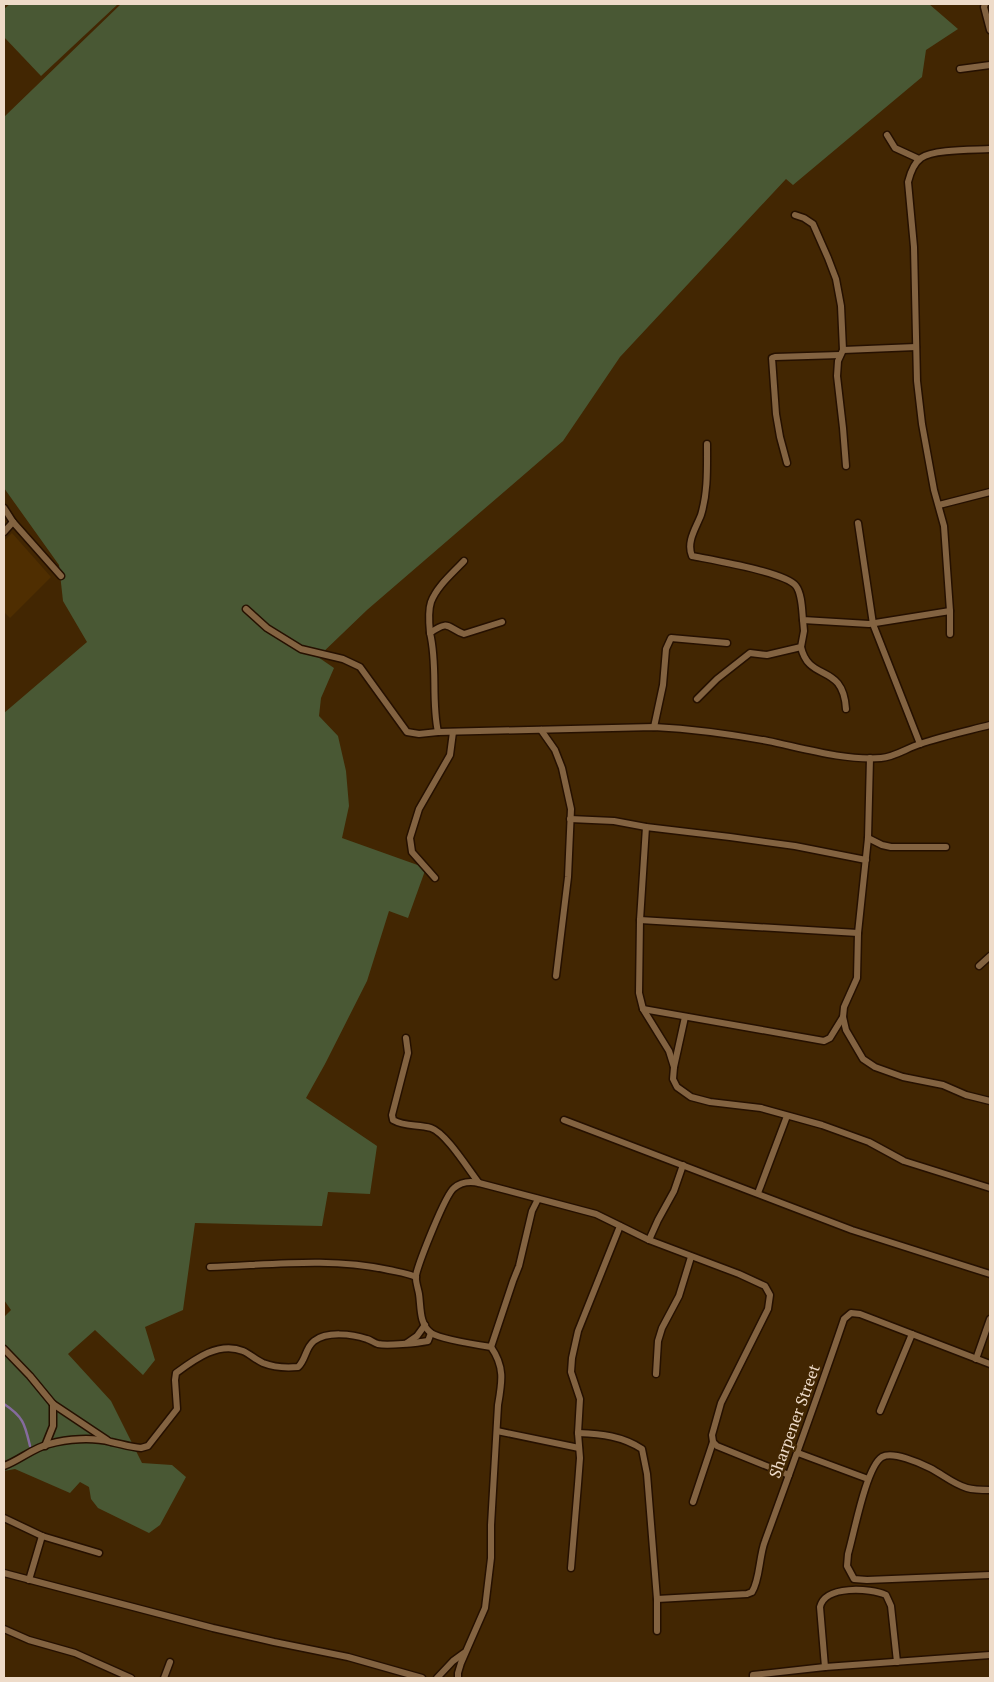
<svg xmlns="http://www.w3.org/2000/svg" width="994" height="1682" font-family="'PT Serif',serif">
	<style>
		.built { fill: #4f2e01 }
		.green { fill: #495834 }
		.lines { fill: none; stroke-linecap: round; stroke-linejoin: round }
		.stream { stroke: #856b9e; stroke-width: 2.5 }
		.minor-casing { stroke: #251000; stroke-width: 9 }
		.minor { stroke: #836341; stroke-width: 6 }
		.labels { text-anchor: middle; stroke-width: 5; stroke-linejoin: round; paint-order: stroke }
		.street-label { font-size: 16px; fill: #eedbc9; stroke: #422602 }
	</style>
	<rect width="100%" height="100%" fill="#422602"/>
	<polygon class="built" points="12,533 51,577 10,618 4,612 4,541"/>
	<g class="green">
		<polygon points="10,4 118,4 41,76 4,37 4,9"/>
		<polygon points="121,4 929,4 958,29 926,50 922,77 793,185 786,179 620,357 563,441 367,610 318,657 334,668 321,698 319,716 338,736 346,771 349,806 342,838 426,868 408,918 389,911 367,981 325,1064 306,1098 377,1146 370,1194 328,1192 322,1226 195,1223 183,1310 145,1327 155,1360 143,1375 95,1330 68,1354 111,1401 142,1463 172,1465 186,1477 160,1525 149,1533 98,1508 91,1499 89,1487 80,1482 70,1493 15,1469 4,1471 4,1317 11,1310 4,1300 4,713 87,642 63,601 59,565 4,488 4,117"/>
	</g>
	<g class="lines">
		<path class="stream" d="M4,1404C24,1417 25,1425 30,1446"/>
		<g class="minor-casing">
			<g id="minor">
				<polyline points="985,4 984,7 990,30"/>
				<polyline points="960,69 990,65"/>
				<polyline points="887,135 895,148 919,159"/>
				<polyline points="795,215 804,218 813,224 828,258 836,279 841,306 843,350 838,361 837,376 843,428 846,466"/>
				<polyline points="843,350 916,347"/>
				<path d="M707,444C707,468 708,492 701,515C696,528 686,542 692,556C712,560 786,572 796,586C802,594 802,610 803,620L869,624L950,611"/>
				<polyline points="787,463 780,437 776,414 772,358 775,357 840,355"/>
				<polyline points="939,505 990,492"/>
				<polyline points="4,508 13,522 61,576"/>
				<polyline points="858,523 873,624 920,744"/>
				<polyline points="4,532 13,522"/>
				<polyline points="246,609 267,628 301,649 343,659 360,667 407,732 419,734 438,732"/>
				<path d="M502,622L464,634C447,628 450,619 430,633C438,666 431,700 438,732L654,727C692,729 730,734 768,741C802,748 846,761 881,758C895,757 907,748 920,744C943,736 967,731 990,725"/>
				<path d="M430,633C429,623 428,611 431,602C437,586 453,573 464,561"/>
				<path d="M950,634V611L944,526L934,490L922,424L917,381L914,247L908,182C910,174 914,163 921,158C933,149 974,150 990,149"/>
				<path d="M801,647C809,683 843,662 846,709"/>
				<polyline points="697,699 717,679 750,653 767,655 801,647 804,631 803,620"/>
				<polyline points="654,727 663,685 666,649 671,638 727,643"/>
				<polyline points="541,730 555,750 562,768 571,809 568,877 556,976"/>
				<polyline points="870,758 868,838 858,933 857,978 844,1007 843,1017 846,1030 863,1059 875,1067 903,1077 943,1085 966,1095 990,1101"/>
				<polyline points="570,819 614,821 646,827 730,837 795,846 866,860"/>
				<polyline points="646,827 640,920 639,993 643,1009 669,1051 674,1067 673,1079 677,1087 691,1097 710,1102 761,1108 822,1125 869,1142 904,1161 990,1188"/>
				<polyline points="868,838 882,845 891,847 946,847"/>
				<polyline points="435,878 412,852 410,838 419,809 450,755 453,732"/>
				<polyline points="640,920 858,933"/>
				<polyline points="979,966 990,956"/>
				<polyline points="643,1009 824,1041 830,1038 843,1017"/>
				<path d="M406,1038L408,1053L392,1115L393,1120C405,1127 418,1124 431,1128C446,1133 468,1169 479,1183"/>
				<polyline points="674,1067 685,1017"/>
				<polyline points="564,1120 852,1230 990,1274"/>
				<polyline points="758,1193 787,1116"/>
				<polyline points="649,1240 658,1220 674,1191 683,1165"/>
				<path d="M210,1267C270,1265 330,1257 389,1270C398,1272 407,1273 416,1277"/>
				<polyline points="407,1343 417,1336 425,1325"/>
				<polyline points="491,1347 513,1281 519,1266 532,1211 538,1199"/>
				<polyline points="4,1349 30,1376 53,1404 107,1440"/>
				<polyline points="976,1359 990,1319"/>
				<polyline points="656,1374 658,1341 662,1328 679,1296 691,1257"/>
				<polyline points="880,1411 912,1334"/>
				<polyline points="497,1431 579,1448"/>
				<path d="M578,1433C602,1434 622,1436 642,1449L647,1474L657,1599V1631"/>
				<polyline points="45,1446 53,1426 53,1404"/>
				<polyline points="798,1453 868,1479"/>
				<path d="M4,1466C20,1460 33,1448 49,1444C67,1439 92,1437 111,1442C121,1444 130,1447 141,1448L148,1446L177,1409L175,1380L176,1373C195,1359 219,1341 243,1351C250,1354 256,1360 263,1363C273,1367 287,1368 298,1367C306,1360 305,1348 314,1341C327,1331 352,1334 367,1339C371,1340 374,1343 378,1344C387,1346 418,1343 428,1341L431,1333"/>
				<path d="M990,1490C983,1490 974,1490 967,1488C953,1484 942,1474 930,1468C920,1463 893,1451 882,1457C866,1467 854,1534 848,1554L847,1566L854,1579L867,1580L990,1575"/>
				<polyline points="693,1502 713,1442"/>
				<polyline points="4,1518 42,1536 99,1553"/>
				<polyline points="571,1568 578,1484 580,1458 578,1433 580,1399 571,1372 572,1358 578,1331 620,1226"/>
				<polyline points="4,1573 213,1628 274,1642 348,1657 422,1678"/>
				<polyline points="29,1580 42,1536"/>
				<path d="M657,1599L747,1594L752,1592C760,1580 759,1556 765,1541C792,1467 819,1393 844,1319L851,1313L860,1314L990,1364"/>
				<polyline points="4,1629 29,1640 75,1653 131,1678"/>
				<path d="M825,1667L820,1607C825,1585 870,1588 886,1595L891,1606L897,1662"/>
				<polyline points="164,1678 170,1662"/>
				<polyline points="437,1678 453,1661 464,1653"/>
				<path d="M458,1678V1673L461,1663L485,1608L491,1558V1525L498,1405C502,1382 505,1367 491,1347C478,1345 441,1339 431,1333C419,1324 421,1307 419,1294C418,1288 415,1281 416,1275C419,1262 445,1195 454,1188C461,1182 470,1181 479,1183L596,1214L649,1240L739,1274L765,1286L770,1295L768,1309L721,1403L712,1435L713,1442L717,1446L789,1475"/>
				<polyline points="753,1678 753,1675 825,1667 990,1655"/>
			</g>
		</g>
		<use href="#minor" class="minor"/>
	</g>
	<g class="labels">
		<g class="street-label">
			<text transform="translate(794 1421) rotate(-70)" y="6">Sharpener Street</text>
		</g>
	</g>
	<rect width="994" height="1682" fill="none" stroke="#eedbc9" stroke-width="10"/>
</svg>
